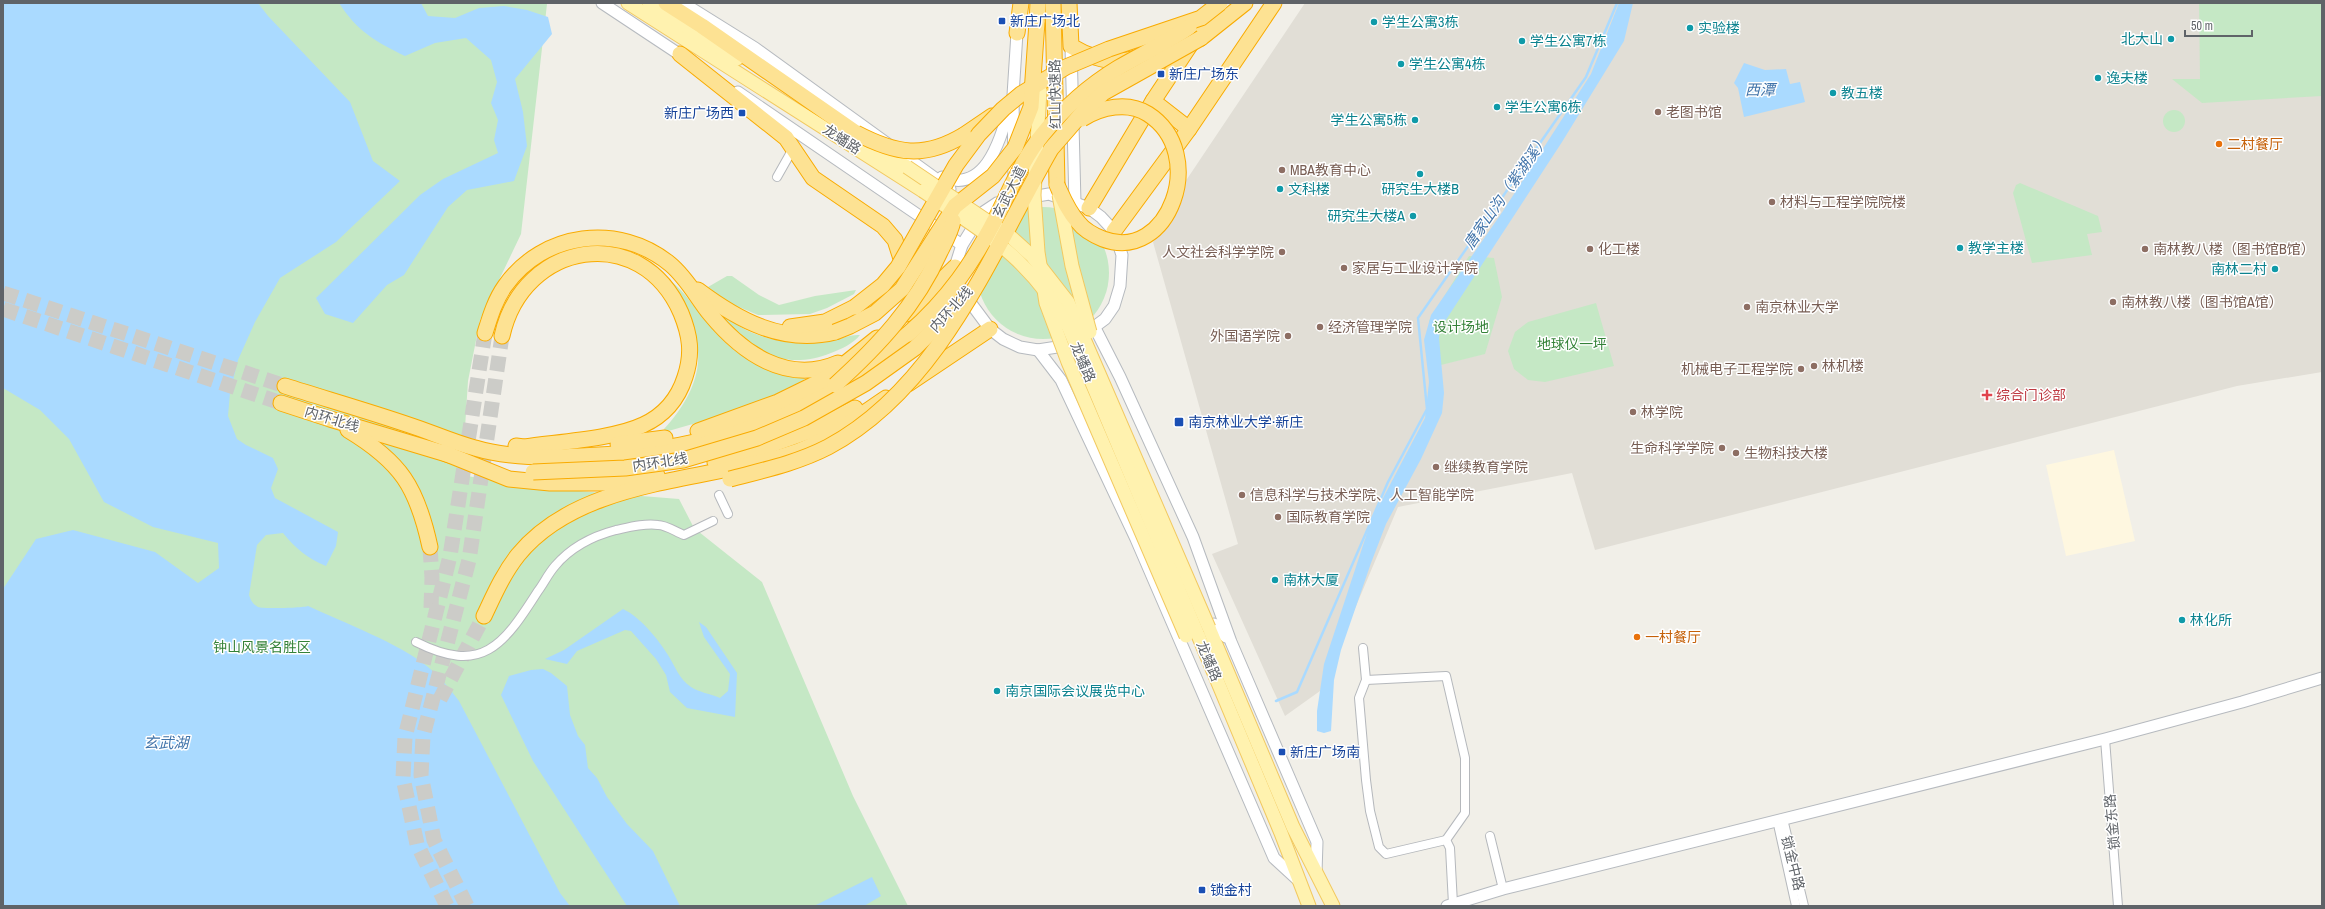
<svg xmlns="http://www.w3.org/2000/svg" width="2325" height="909" font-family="'Archivo Narrow','Noto Sans SC',sans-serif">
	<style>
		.commercial { fill: #fef7e0 }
		.education { fill: #e1ded6 }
		.green { fill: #c5e8c5 }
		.water { fill: #aadaff }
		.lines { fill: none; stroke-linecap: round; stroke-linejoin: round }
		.stream { stroke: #aadaff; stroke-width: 2.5 }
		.highway-tunnel { stroke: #ccccc8; stroke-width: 15; stroke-dasharray: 15 8; stroke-linecap: butt }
		.street-casing { stroke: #b5b8bc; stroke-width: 10 }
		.secondary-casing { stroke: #b6babf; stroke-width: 13 }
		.primary-casing { stroke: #f2c960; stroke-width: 15 }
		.highway-casing { stroke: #f9ab00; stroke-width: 17 }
		.street { stroke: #fff; stroke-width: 8 }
		.secondary { stroke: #fff; stroke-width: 11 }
		.primary { stroke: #fff2af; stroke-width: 13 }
		.highway { stroke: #fde293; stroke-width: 15 }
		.primary-bridge-casing { stroke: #f2c960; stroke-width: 15; stroke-linecap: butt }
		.highway-bridge-casing { stroke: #f9ab00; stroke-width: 17; stroke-linecap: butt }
		.primary-bridge { stroke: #fff2af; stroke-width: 13 }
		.highway-bridge { stroke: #fde293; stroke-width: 15 }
		.transit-dot { fill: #1a4fb4; stroke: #fff; stroke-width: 1.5 }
		.culture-dot { fill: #0f9aa8; stroke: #fff; stroke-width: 1.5 }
		.education-dot { fill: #8d6e63; stroke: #fff; stroke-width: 1.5 }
		.food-dot { fill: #e8710a; stroke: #fff; stroke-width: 1.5 }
		.health-dot { fill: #e0444e; stroke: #fff; stroke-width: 1.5 }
		.labels { text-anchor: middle; stroke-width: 3; stroke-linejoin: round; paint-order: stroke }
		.transit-label { font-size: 14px; fill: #164399; stroke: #fff; text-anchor: start }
		.culture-label { font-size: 14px; fill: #0d838f; stroke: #fff; text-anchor: start }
		.street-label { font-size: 14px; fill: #5f6368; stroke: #fff }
		.education-label { font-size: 14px; fill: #785e54; stroke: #fff; text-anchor: start }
		.food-label { font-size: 14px; fill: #c56008; stroke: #fff; text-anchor: start }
		.park-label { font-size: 14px; fill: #348238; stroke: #fff }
		.health-label { font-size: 14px; fill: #be3a42; stroke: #fff; text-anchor: start }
		.water-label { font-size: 15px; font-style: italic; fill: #4174aa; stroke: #fff }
	</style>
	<rect width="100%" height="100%" fill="#f1efe8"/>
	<polygon class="commercial" points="2114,450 2135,541 2066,556 2046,465"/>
	<polygon class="education" points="1305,3 2322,3 2322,372 2237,386 1595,550 1572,473 1398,507 1320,691 1285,716 1212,554 1238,544 1153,242 1185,182"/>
	<g class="green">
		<polygon points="3,3 547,4 521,234 480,320 468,381 462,475 529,487 679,499 694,528 762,582 853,796 908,906 3,906"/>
		<polygon points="2199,3 2322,3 2322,96 2202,103 2172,79 2200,79"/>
		<circle cx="2174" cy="121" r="11"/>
		<polygon points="2020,183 2098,216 2102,232 2087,234 2092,255 2032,263 2013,193 2016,185"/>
		<circle cx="1043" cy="273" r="66"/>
		<polygon points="1469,256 1494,258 1502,297 1485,354 1429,368 1429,321"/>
		<polygon points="727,276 732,276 759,295 779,305 815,296 856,290 854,294 827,308 810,314 758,315 727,302 708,287"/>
		<path d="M672,282C685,292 693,306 704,319C736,359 756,367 805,376L804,380L781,393L731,413L665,432L664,429C685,407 705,373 696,341C691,324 677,302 669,286Z"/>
		<polygon points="1596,303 1614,366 1545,382 1528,380 1514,369 1508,351 1515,332 1528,322"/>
		<path d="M719,311C747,338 789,347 827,342C837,340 851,334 860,335C853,344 841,349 831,353C780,373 749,348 716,312Z"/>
	</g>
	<g class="water">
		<path d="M3,3H258L268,16L350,102L373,161L400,181L336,242L280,278L255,322L238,360L230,393L228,416L237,439L246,445L273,458L278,469L271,488L275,498L338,532L336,546L326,566C307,558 296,549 283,533L266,535L257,545L249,595C251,601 253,604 258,607C262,609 303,608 308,606C342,622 401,644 428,667C440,677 450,689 459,701L560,893L570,906H3V589L36,539L73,530L155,552L198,583L219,568L218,543L153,527L104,502L69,439L40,410L3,388Z"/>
		<path d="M339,3H421L428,16L455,18L479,8L504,6L527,10L548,17L552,34L515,79L523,112L527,146L514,181L467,190L448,207L404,275L387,285L353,323L325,314L316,298L420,195L443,179L498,153L494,140L498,120L491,103L497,82L491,60L466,38L435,43L405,56C376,42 357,31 339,3Z"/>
		<polygon points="1619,3 1633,3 1624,41 1562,142 1440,329 1439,338 1444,393 1442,413 1421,459 1386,524 1371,563 1341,650 1334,680 1331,731 1324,733 1317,731 1317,711 1324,664 1371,521 1425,418 1429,382 1424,340 1431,315 1503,211 1591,74"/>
		<polygon points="1744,63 1765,70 1786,69 1790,84 1800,82 1805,102 1744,117 1738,88 1734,83"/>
		<path d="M623,609C640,617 658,639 668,655C675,666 679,679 691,687C698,692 711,694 720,698L728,691L730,674L704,637L699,622L706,627L737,673L735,717L687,708L670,692L666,675L656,659L631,631L625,630L577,651L567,664L545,659L564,650Z"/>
		<polygon points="543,669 551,673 567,686 570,715 578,736 585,745 588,768 597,778 607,797 627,824 653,851 680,906 627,906 533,761 501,695 509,676 531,670"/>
		<polygon points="872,877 881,896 864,906 814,906"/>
	</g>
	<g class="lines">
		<polyline class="stream" points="1276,701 1297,692 1388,482 1427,409 1418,318 1586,77 1617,3"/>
		<g class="highway-tunnel">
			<polyline points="3,293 285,386"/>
			<polyline points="3,309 281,403"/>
			<polyline points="430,547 432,578 431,608"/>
			<polyline points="440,699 484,616"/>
			<polyline points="447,906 417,844 403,778 405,737 450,556 485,333"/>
			<polyline points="467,906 434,840 421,775 423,736 469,560 502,336"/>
		</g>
		<g class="street-casing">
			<g id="street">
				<polyline points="777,177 790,154"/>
				<polyline points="719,495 728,514"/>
				<path d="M416,642C482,675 503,646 538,591C544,583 548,574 555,566C571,547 593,536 616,530C630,527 645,523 658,525C666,525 676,532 684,535L713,521"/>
				<polyline points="1363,648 1366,680 1359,698 1366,780 1370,811 1379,847 1386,854 1446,840 1450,848 1453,904"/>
				<polyline points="1366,680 1446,676 1465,758 1465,813 1446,840"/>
				<polyline points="2105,739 2118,906"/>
				<polyline points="1783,819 1804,906"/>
				<polyline points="1777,820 1796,906"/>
				<polyline points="1490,836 1503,889"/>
			</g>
		</g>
		<g class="secondary-casing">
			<g id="secondary">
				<polyline points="602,3 685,58"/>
				<polyline points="683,3 755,48 950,189"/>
				<polyline points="1071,46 1075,203"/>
				<polyline points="738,92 962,245"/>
				<path d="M942,177C987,195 1001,136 1010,106"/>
				<polyline points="1014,180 1013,95 1017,33"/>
				<polygon points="1049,194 1089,208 1101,217 1114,231 1122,255 1120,286 1114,306 1105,319 1070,345 1038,350 1020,347 1003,339 990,329 961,290 955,267 962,245 982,213 997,203"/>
				<polyline points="1095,328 1120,377 1193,537 1231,642 1317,842 1316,873"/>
				<polyline points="1038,350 1061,380 1136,539 1274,858 1299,881"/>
				<polyline points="1214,624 1226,637"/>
				<polyline points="1447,906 1503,889 2105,739 2242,702 2322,678"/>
			</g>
		</g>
		<g class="primary-casing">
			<g id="primary">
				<polyline points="628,3 923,191"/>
				<polyline points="649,3 737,59"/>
				<polyline points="874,146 907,167"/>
				<polyline points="1209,628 1293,827 1333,906"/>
				<polyline points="1198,635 1281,833 1309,906"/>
			</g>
		</g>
		<g class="highway-casing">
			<g id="highway">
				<polyline points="666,3 702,26 856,133"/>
				<polyline points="1053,3 1057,185"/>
				<path d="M1069,3L1071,46C1091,58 1114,65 1137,58"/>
				<polyline points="1037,22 1038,3"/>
				<polyline points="1017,33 1021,3"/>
				<polyline points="1201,38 1245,3"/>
				<polyline points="680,54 786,138 813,178 883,226 895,240 904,268"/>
				<polyline points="1153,101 1189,129"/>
				<polyline points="964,135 992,116"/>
				<polyline points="1089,208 1153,101 1214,9"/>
				<polyline points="1114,231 1189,129 1274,3"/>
				<path d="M698,290C738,320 783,345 835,332"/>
				<polyline points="907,314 955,267"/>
				<polyline points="790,327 825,322 855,307"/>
				<path d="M485,333C490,317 495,300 505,286C543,232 619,222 670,264C687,278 697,298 710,314C742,353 787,385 838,363"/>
				<path d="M502,336C523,241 641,221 681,313C690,335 693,353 685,377C678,399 665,415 643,425C614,439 557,442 524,447L516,446"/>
				<polyline points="908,384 990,329"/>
				<path d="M285,386C326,399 368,411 409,425C431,432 452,442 475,448C508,458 546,458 581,456C661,453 744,437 815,398C848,380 878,357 908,334"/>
				<polyline points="281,403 330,419 450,455"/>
				<path d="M348,430C401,462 417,487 430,547"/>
				<polyline points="698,431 778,402 827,378 877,338"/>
				<polyline points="618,444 665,438"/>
				<polyline points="442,452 509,479 550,483 607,483 657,475"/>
				<polyline points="715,462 745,454 815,429 855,408"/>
				<path d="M484,616C494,595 503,574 518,555C580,479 702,482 790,454C825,443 856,418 886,398"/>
			</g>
		</g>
		<use href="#street" class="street"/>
		<use href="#secondary" class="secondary"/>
		<use href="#primary" class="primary"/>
		<use href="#highway" class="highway"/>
		<g class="primary-bridge-casing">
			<g id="primary-bridge">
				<polyline points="1040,90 1034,195 1038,252 1046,303 1068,362 1186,636"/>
				<polyline points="907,167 1011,237 1032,256 1068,302 1209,628"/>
				<path d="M923,191C986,234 1029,257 1068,326L1198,635"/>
				<polyline points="1059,195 1072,266 1090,332"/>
			</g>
		</g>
		<g class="highway-bridge-casing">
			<g id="highway-bridge">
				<path d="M856,133C896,154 924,159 964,135"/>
				<path d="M1057,185C1063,198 1068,211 1078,222C1084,230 1093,235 1103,239C1169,264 1209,153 1148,114C1128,101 1101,107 1082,119"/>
				<polyline points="855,307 883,285 898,267 956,165 979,134 1003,109 1021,94 1066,67 1109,49 1201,18 1220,3"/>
				<polyline points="835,332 850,326 875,313 902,289 955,206 993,176 1015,148 1031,107 1037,22"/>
				<path d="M908,334C948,299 973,263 997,216C1011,188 1023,158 1043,134C1063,109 1090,85 1118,68C1142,54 1166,43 1189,27"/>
				<path d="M835,385C878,346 916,306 940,252C945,242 951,231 953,221"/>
				<polyline points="533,472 625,468 683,460 757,438 804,418 866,383 915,348 951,312"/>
				<path d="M730,479C764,470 797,463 828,447C940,387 991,253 1051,149L1084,111L1103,93L1201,38"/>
			</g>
		</g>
		<use href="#primary-bridge" class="primary-bridge"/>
		<use href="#highway-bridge" class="highway-bridge"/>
	</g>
	<g class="transit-dot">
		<rect x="998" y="17" width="8" height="8" rx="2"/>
		<rect x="1157" y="70" width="8" height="8" rx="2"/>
		<rect x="738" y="109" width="8" height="8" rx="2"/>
		<rect x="1174" y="417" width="10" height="10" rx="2"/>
		<rect x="1278" y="748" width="8" height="8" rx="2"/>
		<rect x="1198" y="886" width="8" height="8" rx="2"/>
	</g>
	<g class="culture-dot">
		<circle cx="1374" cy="22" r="4"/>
		<circle cx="1690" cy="28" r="4"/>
		<circle cx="2171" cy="39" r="4"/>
		<circle cx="1522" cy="41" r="4"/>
		<circle cx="1401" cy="64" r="4"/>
		<circle cx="2098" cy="78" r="4"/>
		<circle cx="1833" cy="93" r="4"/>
		<circle cx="1497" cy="107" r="4"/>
		<circle cx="1415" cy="120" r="4"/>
		<circle cx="1420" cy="174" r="4"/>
		<circle cx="1280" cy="189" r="4"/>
		<circle cx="1413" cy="216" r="4"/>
		<circle cx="1960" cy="248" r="4"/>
		<circle cx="2275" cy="269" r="4"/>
		<circle cx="1275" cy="580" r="4"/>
		<circle cx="2182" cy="620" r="4"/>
		<circle cx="997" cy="691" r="4"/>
	</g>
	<g class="education-dot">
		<circle cx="1658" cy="112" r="4"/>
		<circle cx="1282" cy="170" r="4"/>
		<circle cx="1772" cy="202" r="4"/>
		<circle cx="1590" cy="249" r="4"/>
		<circle cx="2145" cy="249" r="4"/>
		<circle cx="1282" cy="252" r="4"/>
		<circle cx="1344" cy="268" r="4"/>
		<circle cx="2113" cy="302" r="4"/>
		<circle cx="1747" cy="307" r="4"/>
		<circle cx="1320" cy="327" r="4"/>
		<circle cx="1288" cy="336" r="4"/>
		<circle cx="1814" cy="366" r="4"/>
		<circle cx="1801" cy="369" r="4"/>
		<circle cx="1633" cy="412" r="4"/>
		<circle cx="1722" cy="448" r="4"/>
		<circle cx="1736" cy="453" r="4"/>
		<circle cx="1436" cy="467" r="4"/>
		<circle cx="1242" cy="495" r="4"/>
		<circle cx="1278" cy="517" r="4"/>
	</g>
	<g class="food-dot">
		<circle cx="2219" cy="144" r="4"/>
		<circle cx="1637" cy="637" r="4"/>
	</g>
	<path class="health-dot" d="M1985 389h4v4h4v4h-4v4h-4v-4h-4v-4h4z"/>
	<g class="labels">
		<g class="transit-label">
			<text x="1010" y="26">新庄广场北</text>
			<text x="1169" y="79">新庄广场东</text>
			<text x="734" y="118" text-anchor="end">新庄广场西</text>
			<text x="1188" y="427">南京林业大学·新庄</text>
			<text x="1290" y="757">新庄广场南</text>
			<text x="1210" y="895">锁金村</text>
		</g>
		<g class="culture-label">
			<text x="1382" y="27">学生公寓3栋</text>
			<text x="1698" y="33">实验楼</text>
			<text x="2163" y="44" text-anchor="end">北大山</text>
			<text x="1530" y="46">学生公寓7栋</text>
			<text x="1409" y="69">学生公寓4栋</text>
			<text x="2106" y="83">逸夫楼</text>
			<text x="1841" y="98">教五楼</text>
			<text x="1505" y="112">学生公寓6栋</text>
			<text x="1407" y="125" text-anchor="end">学生公寓5栋</text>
			<text x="1288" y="194">文科楼</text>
			<text x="1420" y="194" text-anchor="middle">研究生大楼B</text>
			<text x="1405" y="221" text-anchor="end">研究生大楼A</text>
			<text x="1968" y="253">教学主楼</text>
			<text x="2267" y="274" text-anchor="end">南林二村</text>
			<text x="1283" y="585">南林大厦</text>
			<text x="2190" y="625">林化所</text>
			<text x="1005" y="696">南京国际会议展览中心</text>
		</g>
		<g class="street-label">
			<text transform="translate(1055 94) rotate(-91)" y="5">红山快速路</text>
			<text transform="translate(842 139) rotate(33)" y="5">龙蟠路</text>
			<text transform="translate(1009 192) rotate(-63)" y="5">玄武大道</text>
			<text transform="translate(951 309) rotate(-48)" y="5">内环北线</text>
			<text transform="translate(1083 362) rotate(67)" y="5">龙蟠路</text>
			<text transform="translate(332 419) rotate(17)" y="5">内环北线</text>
			<text transform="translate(660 462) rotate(-9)" y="5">内环北线</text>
			<text transform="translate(1209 661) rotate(67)" y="5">龙蟠路</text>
			<text transform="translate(2112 822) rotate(-95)" y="5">锁金东路</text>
			<text transform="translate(1793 863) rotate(76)" y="5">锁金中路</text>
		</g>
		<g class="education-label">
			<text x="1666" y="117">老图书馆</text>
			<text x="1290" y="175">MBA教育中心</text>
			<text x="1780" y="207">材料与工程学院院楼</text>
			<text x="1598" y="254">化工楼</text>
			<text x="2153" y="254">南林教八楼（图书馆B馆）</text>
			<text x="1274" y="257" text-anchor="end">人文社会科学学院</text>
			<text x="1352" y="273">家居与工业设计学院</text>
			<text x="2121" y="307">南林教八楼（图书馆A馆）</text>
			<text x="1755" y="312">南京林业大学</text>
			<text x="1328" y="332">经济管理学院</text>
			<text x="1280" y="341" text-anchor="end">外国语学院</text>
			<text x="1822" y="371">林机楼</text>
			<text x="1793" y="374" text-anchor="end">机械电子工程学院</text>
			<text x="1641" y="417">林学院</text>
			<text x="1714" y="453" text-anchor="end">生命科学学院</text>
			<text x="1744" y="458">生物科技大楼</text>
			<text x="1444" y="472">继续教育学院</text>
			<text x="1250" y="500">信息科学与技术学院、人工智能学院</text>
			<text x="1286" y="522">国际教育学院</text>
		</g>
		<g class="food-label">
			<text x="2227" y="149">二村餐厅</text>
			<text x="1645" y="642">一村餐厅</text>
		</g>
		<g class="park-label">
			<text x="1461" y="332">设计场地</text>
			<text x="1572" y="349">地球仪一坪</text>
			<text x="262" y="652">钟山风景名胜区</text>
		</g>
		<g class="health-label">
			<text x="1996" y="400">综合门诊部</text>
		</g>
		<g class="water-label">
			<text x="1760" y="95">西潭</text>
			<text transform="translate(1506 192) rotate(-55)" y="5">唐家山沟（紫湖溪）</text>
			<text x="166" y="748">玄武湖</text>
		</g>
	</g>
	<rect width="2325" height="909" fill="none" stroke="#5f6368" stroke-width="8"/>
	<path d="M2185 30v6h67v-6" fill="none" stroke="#5f6368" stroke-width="2"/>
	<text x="2191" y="30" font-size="12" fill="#5f6368" stroke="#ffffff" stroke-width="3" paint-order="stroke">50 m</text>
</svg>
